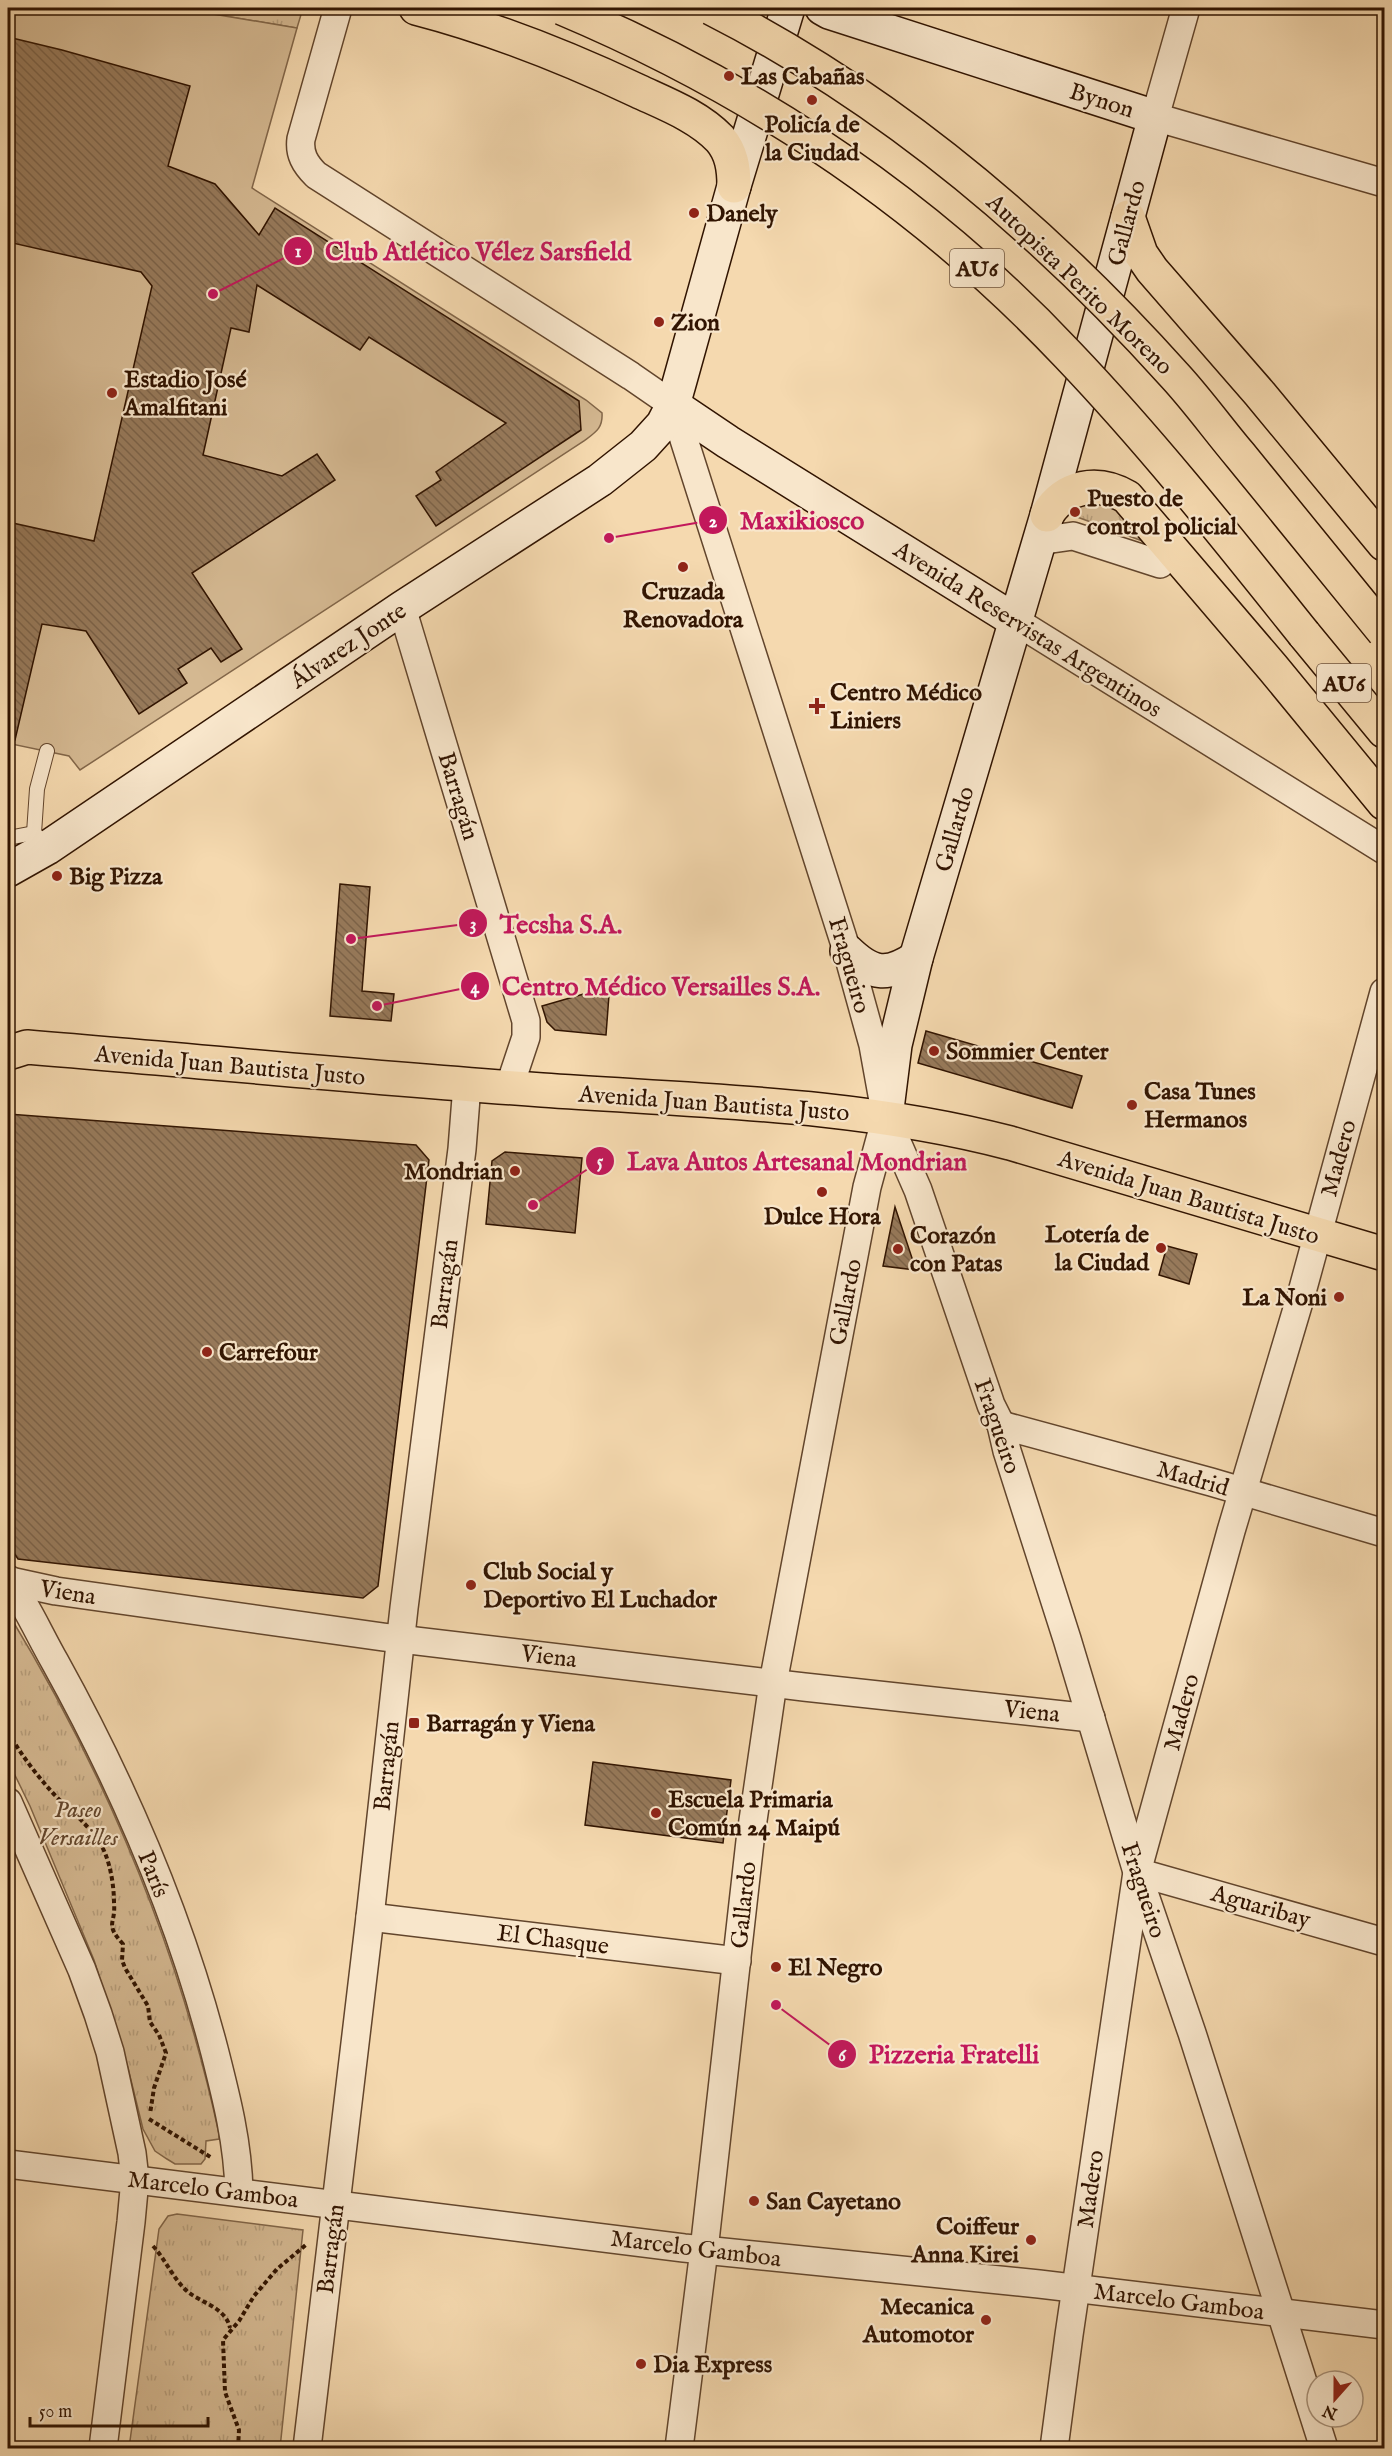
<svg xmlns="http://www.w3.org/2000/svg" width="1392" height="2456" font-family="'IM FELL English',serif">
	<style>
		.grass { fill: url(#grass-tufts); stroke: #826649; stroke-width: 1.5 }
		.pitch { fill: #d4b891; stroke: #826649; stroke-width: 1.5 }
		.building { fill: url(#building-back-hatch); stroke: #311401; stroke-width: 1.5 }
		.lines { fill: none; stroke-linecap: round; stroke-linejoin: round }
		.lane-casing { stroke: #62452c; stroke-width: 16 }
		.street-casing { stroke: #62452c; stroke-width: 30 }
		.secondary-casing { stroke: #311401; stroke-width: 36 }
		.primary-casing { stroke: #311401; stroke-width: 36 }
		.highway-casing { stroke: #311401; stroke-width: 36 }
		.path { stroke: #311401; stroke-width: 4; stroke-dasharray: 4.5 3; stroke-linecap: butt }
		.lane { stroke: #f8e6cb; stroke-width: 14 }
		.street { stroke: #f8e6cb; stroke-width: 27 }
		.secondary { stroke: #f8e6cb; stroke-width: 33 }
		.primary { stroke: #f5d9af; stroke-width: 33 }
		.highway { stroke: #f5d9af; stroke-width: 33 }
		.highway-bridge-casing { stroke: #311401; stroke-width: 36; stroke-linecap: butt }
		.highway-bridge { stroke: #f5d9af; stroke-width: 33 }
		.poi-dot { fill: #8f2418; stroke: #f8e6cb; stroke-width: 2 }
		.labels { text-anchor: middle; stroke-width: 4.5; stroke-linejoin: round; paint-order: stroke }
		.shield { fill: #f8e6cb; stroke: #6d533e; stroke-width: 1.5 }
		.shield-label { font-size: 22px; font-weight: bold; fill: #311401 }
		.poi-label { font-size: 24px; font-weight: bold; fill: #311401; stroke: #f8e6cb; text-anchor: start }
		.street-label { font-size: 24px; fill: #311401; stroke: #f8e6cb }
		.park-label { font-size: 24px; font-style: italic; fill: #62452c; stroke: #f8e6cb }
		.leader { fill: none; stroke: #c2185b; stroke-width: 2 }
		.callout-dot { fill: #c2185b; stroke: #f8e6cb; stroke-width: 2 }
		.mark-label { font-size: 18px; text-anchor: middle; font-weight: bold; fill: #fff }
		.callout-label { font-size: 26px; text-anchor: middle; font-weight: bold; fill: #c2185b; stroke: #f8e6cb; stroke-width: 4.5; stroke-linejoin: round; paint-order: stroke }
	</style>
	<defs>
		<pattern id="grass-tufts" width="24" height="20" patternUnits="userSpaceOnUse" patternTransform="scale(1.5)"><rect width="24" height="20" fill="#d4b891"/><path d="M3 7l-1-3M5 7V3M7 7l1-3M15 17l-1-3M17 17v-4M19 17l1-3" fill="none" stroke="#b69d7b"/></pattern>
		<pattern id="building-back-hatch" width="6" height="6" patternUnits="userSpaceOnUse" patternTransform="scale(1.5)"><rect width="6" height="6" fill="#977a5b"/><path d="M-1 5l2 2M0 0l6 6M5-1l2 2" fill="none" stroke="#7c6349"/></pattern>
	</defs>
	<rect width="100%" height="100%" fill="#f5d9af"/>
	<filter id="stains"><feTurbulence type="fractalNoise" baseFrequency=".00333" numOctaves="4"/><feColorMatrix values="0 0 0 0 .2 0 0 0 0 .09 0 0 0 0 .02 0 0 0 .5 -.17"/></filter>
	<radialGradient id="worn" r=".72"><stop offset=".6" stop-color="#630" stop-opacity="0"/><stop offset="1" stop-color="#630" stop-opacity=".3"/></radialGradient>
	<g class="grass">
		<polygon points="177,8 303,8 297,28"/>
		<polygon points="1108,501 1156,546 1069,514 1072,507"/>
		<path d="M8,1613C106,1774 179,1949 219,2134V2139L206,2141L205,2159L201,2164H175L167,2159L155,2151L143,2129L128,2068L94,1960L30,1806L8,1761Z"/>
		<polygon points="177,2214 303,2230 280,2448 129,2448 159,2229 168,2216"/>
	</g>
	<path class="pitch" d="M8,8H177L297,28L252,188L586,400L602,413C603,428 596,432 584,441L80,770L69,756L12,744L10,750H8Z"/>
	<g class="building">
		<polygon points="8,37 62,50 190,86 168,166 215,184 259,235 275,208 579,401 581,430 436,526 416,496 441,480 436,472 506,423 369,337 360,350 257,285 249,332 231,328 203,455 282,476 317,454 335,480 192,573 242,649 221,662 211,648 178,669 187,683 139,714 86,631 42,624 15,740 8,739 8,522 94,541 152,286 141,272 8,242"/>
		<polygon points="340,884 370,887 362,991 394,994 391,1021 330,1016"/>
		<polygon points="587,993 609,995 606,1035 555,1030 547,1022 542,1006"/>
		<polygon points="926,1031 1082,1076 1072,1108 918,1063"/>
		<polygon points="8,1114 416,1145 429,1160 378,1586 363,1598 18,1559 8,1544"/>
		<polygon points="505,1152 582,1158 575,1233 486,1224 492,1161"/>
		<polygon points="895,1207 916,1270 883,1266"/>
		<polygon points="1167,1246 1197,1254 1189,1284 1159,1275"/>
		<polygon points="593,1762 731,1780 723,1843 585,1825"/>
	</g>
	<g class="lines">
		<g class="lane-casing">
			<g id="lane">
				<polyline points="34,833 37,789 47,751"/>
				<polyline points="8,838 34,833 40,839"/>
			</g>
		</g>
		<g class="street-casing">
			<g id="street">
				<path d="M338,8L301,139C299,154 305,164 316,175L631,376L673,405L847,951L873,1045L886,1117L918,1190L991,1405L1001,1425L1007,1451L1067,1639L1137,1872L1192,2033L1324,2448"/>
				<polyline points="1186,8 1155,117 1384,183"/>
				<polyline points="1038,541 1073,536 1160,564"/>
				<polyline points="402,608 526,1021 526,1037 509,1088"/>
				<polyline points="1014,620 1384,850"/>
				<polyline points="1001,1425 1211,1482 1384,1533"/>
				<path d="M8,1579C26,1604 39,1634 55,1662C122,1783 179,1915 214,2049C226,2096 238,2142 239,2192"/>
				<polyline points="10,1581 56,1591 383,1637 804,1687 1091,1718"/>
				<polyline points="8,1802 82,1970 98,2014 110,2052 132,2153 135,2179 131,2222 103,2448"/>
				<polyline points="1137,1872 1384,1942"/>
				<polyline points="370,1917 737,1961"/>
				<polyline points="8,2164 684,2248 1039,2284 1384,2325"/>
				<polyline points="307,2448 370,1917 404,1608 462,1149 467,1085"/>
				<polyline points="679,2448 704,2250 750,1841 773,1683 867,1187 886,1117"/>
				<polyline points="1054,2448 1069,2335 1137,1872 1231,1531 1302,1292 1384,992"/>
			</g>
		</g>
		<g class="secondary-casing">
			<g id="secondary">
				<polyline points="822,8 829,12 1155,117 1047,515 916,958 895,1045 886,1117"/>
				<polyline points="673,405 728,442 1014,620"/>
				<polyline points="8,870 47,848 402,608 600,480 643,446 663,424 673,405 679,384 734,186 788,8"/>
				<path d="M847,951C872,975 887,977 916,958"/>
			</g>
		</g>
		<g class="primary-casing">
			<path id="primary" d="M8,1053L27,1047C198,1061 370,1078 542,1090C698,1101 858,1103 1010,1143L1384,1254"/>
		</g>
		<g class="highway-casing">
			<g id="highway">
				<path d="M416,8C493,28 566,57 638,91C666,104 698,116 720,139C732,153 734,169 734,186"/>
				<polyline points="1128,217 1141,254 1152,270 1260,394 1384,544"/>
				<path d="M1047,515C1065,485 1098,480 1127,497L1273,668L1384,803"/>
				<polyline points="1304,634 1384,731"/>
			</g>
		</g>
		<g class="path">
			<path d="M8,1732C20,1753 35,1773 51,1791C70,1812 94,1827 105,1853C111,1868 114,1887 114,1903C116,1925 104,1923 123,1944L122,1960L125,1968L148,2006L150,2022L159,2035L166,2053L154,2088L150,2114"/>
			<polyline points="149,2119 212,2158"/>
			<path d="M153,2246C166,2260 173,2279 188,2292C202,2303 226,2308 230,2328"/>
			<polyline points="238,2448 239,2430 225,2392 223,2340 239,2321 254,2296 277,2269 307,2244"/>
		</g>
		<use href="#lane" class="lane"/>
		<use href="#street" class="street"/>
		<use href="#secondary" class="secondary"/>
		<use href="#primary" class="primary"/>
		<use href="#highway" class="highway"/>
		<g class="highway-bridge-casing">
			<g id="highway-bridge">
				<path d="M562,8C754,89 924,202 1068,355C1152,443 1228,539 1304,634"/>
				<path d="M711,8C888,98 1042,228 1175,376C1198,401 1218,429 1240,455C1288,514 1336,573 1384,632"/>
			</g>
		</g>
		<use href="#highway-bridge" class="highway-bridge"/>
	</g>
	<g class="poi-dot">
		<circle cx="729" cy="76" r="6"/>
		<circle cx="812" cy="100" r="6"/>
		<circle cx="694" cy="213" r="6"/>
		<circle cx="659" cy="322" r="6"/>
		<circle cx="112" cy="393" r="6"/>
		<circle cx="1075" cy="512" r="6"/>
		<circle cx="683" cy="567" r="6"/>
		<path d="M814 697h6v6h6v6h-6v6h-6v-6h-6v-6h6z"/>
		<circle cx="57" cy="876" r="6"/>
		<circle cx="934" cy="1051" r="6"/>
		<circle cx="1132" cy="1105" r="6"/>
		<circle cx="515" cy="1171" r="6"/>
		<circle cx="822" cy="1192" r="6"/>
		<circle cx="1161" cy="1248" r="6"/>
		<circle cx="898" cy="1249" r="6"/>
		<circle cx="1339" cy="1297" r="6"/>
		<circle cx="207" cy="1352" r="6"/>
		<circle cx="471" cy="1585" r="6"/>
		<rect x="408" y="1717" width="12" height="12" rx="3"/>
		<circle cx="656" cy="1813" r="6"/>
		<circle cx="776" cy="1967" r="6"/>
		<circle cx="754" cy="2201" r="6"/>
		<circle cx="1031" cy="2240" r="6"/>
		<circle cx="986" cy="2320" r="6"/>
		<circle cx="641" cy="2364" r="6"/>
	</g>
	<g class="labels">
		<g class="shield">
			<rect x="950" y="249" width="54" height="38" rx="4.5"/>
			<rect x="1317" y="664" width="54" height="38" rx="4.5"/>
		</g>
		<g class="shield-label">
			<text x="977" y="276">AU6</text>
			<text x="1344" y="691">AU6</text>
		</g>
		<g class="poi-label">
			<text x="741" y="84">Las Cabañas</text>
			<text x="812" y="132" text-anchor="middle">Policía de<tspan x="812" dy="28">la Ciudad</tspan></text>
			<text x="706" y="221">Danely</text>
			<text x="671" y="330">Zion</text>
			<text x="124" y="387">Estadio José<tspan x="124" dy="28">Amalfitani</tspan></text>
			<text x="1087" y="506">Puesto de<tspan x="1087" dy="28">control policial</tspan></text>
			<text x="683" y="599" text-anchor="middle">Cruzada<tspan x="683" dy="28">Renovadora</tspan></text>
			<text x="830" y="700">Centro Médico<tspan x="830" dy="28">Liniers</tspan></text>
			<text x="69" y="884">Big Pizza</text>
			<text x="946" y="1059">Sommier Center</text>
			<text x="1144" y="1099">Casa Tunes<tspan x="1144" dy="28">Hermanos</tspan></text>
			<text x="503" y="1179" text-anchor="end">Mondrian</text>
			<text x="822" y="1224" text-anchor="middle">Dulce Hora</text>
			<text x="1149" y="1242" text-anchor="end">Lotería de<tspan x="1149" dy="28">la Ciudad</tspan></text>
			<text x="910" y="1243">Corazón<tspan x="910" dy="28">con Patas</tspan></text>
			<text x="1327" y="1305" text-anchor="end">La Noni</text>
			<text x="219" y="1360">Carrefour</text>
			<text x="483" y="1579">Club Social y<tspan x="483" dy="28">Deportivo El Luchador</tspan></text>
			<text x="426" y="1731">Barragán y Viena</text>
			<text x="668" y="1807">Escuela Primaria<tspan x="668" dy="28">Común 24 Maipú</tspan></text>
			<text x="788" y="1975">El Negro</text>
			<text x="766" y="2209">San Cayetano</text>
			<text x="1019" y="2234" text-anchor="end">Coiffeur<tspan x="1019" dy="28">Anna Kirei</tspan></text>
			<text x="974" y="2314" text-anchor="end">Mecanica<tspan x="974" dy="28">Automotor</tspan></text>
			<text x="653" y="2372">Dia Express</text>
		</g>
		<g class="street-label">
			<text transform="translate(1102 100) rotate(18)" y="8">Bynon</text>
			<text transform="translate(1126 223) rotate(-75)" y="8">Gallardo</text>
			<text transform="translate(1080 284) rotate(44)" y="8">Autopista Perito Moreno</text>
			<text transform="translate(1028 629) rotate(32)" y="8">Avenida Reservistas Argentinos</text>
			<text transform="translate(348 645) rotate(-34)" y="8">Álvarez Jonte</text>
			<text transform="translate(459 796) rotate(73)" y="8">Barragán</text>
			<text transform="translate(954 829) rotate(-74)" y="8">Gallardo</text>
			<text transform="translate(850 965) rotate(74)" y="8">Fragueiro</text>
			<text transform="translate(230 1065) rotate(5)" y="8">Avenida Juan Bautista Justo</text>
			<text transform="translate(714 1103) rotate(4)" y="8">Avenida Juan Bautista Justo</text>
			<text transform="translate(1338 1158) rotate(-75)" y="8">Madero</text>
			<text transform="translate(1189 1197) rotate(17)" y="8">Avenida Juan Bautista Justo</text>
			<text transform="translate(444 1284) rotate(-83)" y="8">Barragán</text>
			<text transform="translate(845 1302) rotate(-79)" y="8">Gallardo</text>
			<text transform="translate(998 1426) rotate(71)" y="8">Fragueiro</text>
			<text transform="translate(1193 1478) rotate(16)" y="8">Madrid</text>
			<text transform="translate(68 1592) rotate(9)" y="8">Viena</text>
			<text transform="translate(549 1656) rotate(7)" y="8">Viena</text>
			<text transform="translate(1032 1711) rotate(6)" y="8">Viena</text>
			<text transform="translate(1181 1712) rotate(-75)" y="8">Madero</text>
			<text transform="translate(386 1766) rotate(-84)" y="8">Barragán</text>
			<text transform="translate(154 1874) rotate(68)" y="8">París</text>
			<text transform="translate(1144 1890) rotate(72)" y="8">Fragueiro</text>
			<text transform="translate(743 1905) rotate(-84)" y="8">Gallardo</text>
			<text transform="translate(1261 1906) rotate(16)" y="8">Aguaribay</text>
			<text transform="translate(553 1939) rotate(7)" y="8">El Chasque</text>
			<text transform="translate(213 2189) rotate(7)" y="8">Marcelo Gamboa</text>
			<text transform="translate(1090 2189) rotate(-82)" y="8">Madero</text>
			<text transform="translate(696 2248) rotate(7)" y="8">Marcelo Gamboa</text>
			<text transform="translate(330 2249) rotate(-83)" y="8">Barragán</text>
			<text transform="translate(1179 2301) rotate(7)" y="8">Marcelo Gamboa</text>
		</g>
		<g class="park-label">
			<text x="78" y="1817">Paseo<tspan x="78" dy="28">Versailles</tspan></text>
		</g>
	</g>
	<path class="leader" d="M213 294L298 251M609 538L713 520M351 939L473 923M377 1006L475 986M533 1205L600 1161M776 2005L842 2054"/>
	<g class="callout-dot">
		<circle cx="213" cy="294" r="6"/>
		<circle cx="609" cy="538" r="6"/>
		<circle cx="351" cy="939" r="6"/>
		<circle cx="377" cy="1006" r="6"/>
		<circle cx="533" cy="1205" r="6"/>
		<circle cx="776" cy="2005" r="6"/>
		<circle cx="298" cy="251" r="15"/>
		<circle cx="713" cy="520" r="15"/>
		<circle cx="473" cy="923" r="15"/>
		<circle cx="475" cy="986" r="15"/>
		<circle cx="600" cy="1161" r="15"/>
		<circle cx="842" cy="2054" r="15"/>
	</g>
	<g class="mark-label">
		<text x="298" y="257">1</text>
		<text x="713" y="527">2</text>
		<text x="473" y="930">3</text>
		<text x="475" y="993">4</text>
		<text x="600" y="1167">5</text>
		<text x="842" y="2061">6</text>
	</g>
	<g class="callout-label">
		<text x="478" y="260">Club Atlético Vélez Sarsfield</text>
		<text x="802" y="529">Maxikiosco</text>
		<text x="561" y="933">Tecsha S.A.</text>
		<text x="661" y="995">Centro Médico Versailles S.A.</text>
		<text x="797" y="1170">Lava Autos Artesanal Mondrian</text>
		<text x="954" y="2063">Pizzeria Fratelli</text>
	</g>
	<rect width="1392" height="2456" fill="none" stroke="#f5d9af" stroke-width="30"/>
	<rect x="9" y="9" width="1374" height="2438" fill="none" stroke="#311401" stroke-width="3"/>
	<rect x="15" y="15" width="1362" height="2426" fill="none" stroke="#311401" stroke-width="1.5"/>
	<g transform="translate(1335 2399) rotate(201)"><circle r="28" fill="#f8e6cb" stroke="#a8927a" stroke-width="1.5"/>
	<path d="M0-4.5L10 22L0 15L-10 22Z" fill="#8f2418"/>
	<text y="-9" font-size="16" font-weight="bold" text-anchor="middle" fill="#311401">N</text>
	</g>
	<path d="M30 2417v9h178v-9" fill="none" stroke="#311401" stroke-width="3"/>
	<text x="39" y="2417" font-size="18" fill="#311401" stroke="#f8e6cb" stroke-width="4.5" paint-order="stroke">50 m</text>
	<rect width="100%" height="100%" filter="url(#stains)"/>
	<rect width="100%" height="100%" fill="url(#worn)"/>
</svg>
